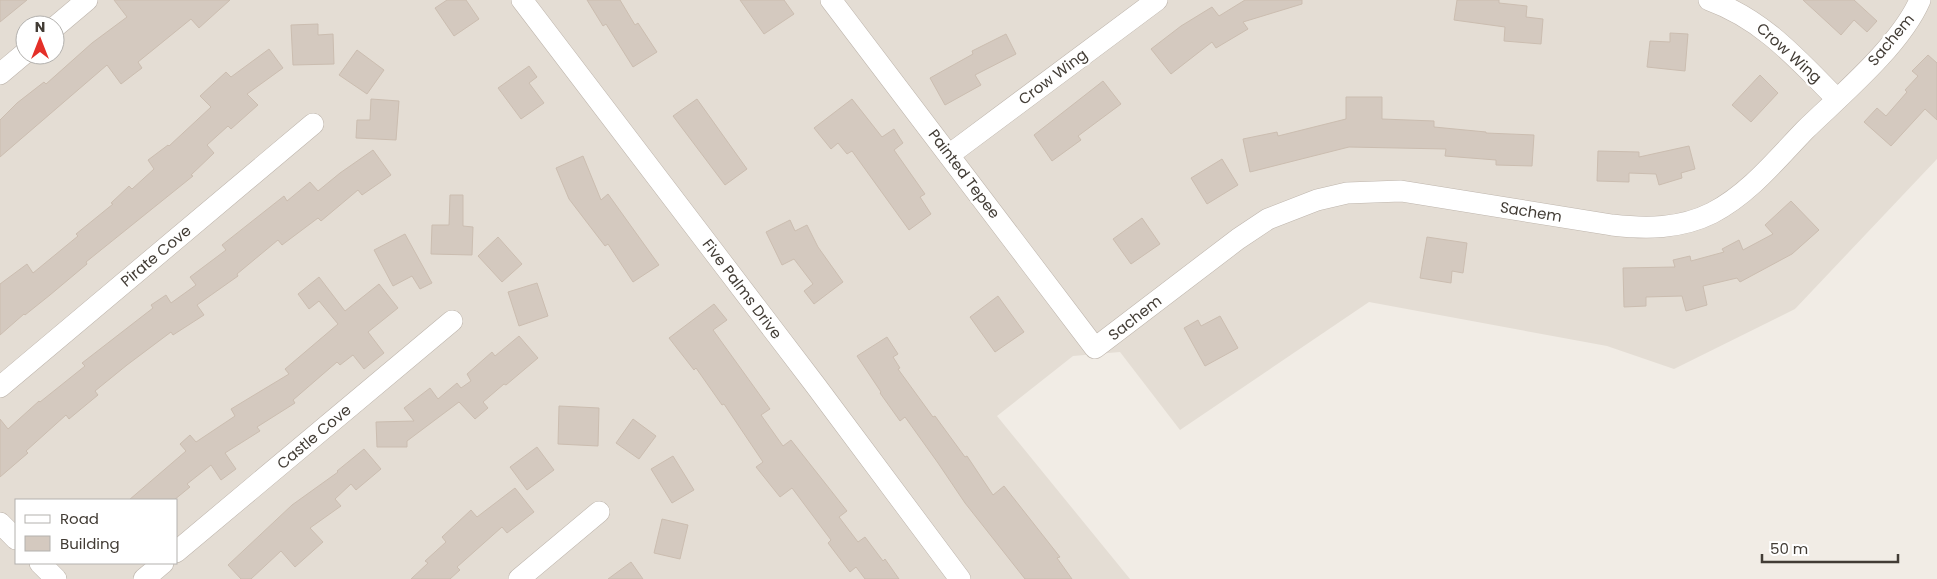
<svg xmlns="http://www.w3.org/2000/svg" width="1937" height="579" font-family="Poppins,sans-serif">
	<style>
		.residential { fill: #e4ddd4; fill-rule: evenodd }
		.building { fill: #d4c9bf; stroke: #cbbdb0 }
		.lines { fill: none; stroke-linecap: round; stroke-linejoin: round }
		.street-casing { stroke: #beb5ac; stroke-width: 22 }
		.street { stroke: #fff; stroke-width: 21 }
		.labels { text-anchor: middle; stroke-width: 5; stroke-linejoin: round; paint-order: stroke }
		.street-label { font-size: 15px; fill: #423c35; stroke: #fff }
	</style>
	<rect width="100%" height="100%" fill="#f1ece5"/>
	<path class="residential" d="M0,0H1937V159L1795,309L1674,369L1607,346L1369,302L1180,430L1120,352L1073,356L997,416L1130,579H0ZM25,25H55V55H25ZM16,500H176V563H16Z"/>
	<g class="building">
		<polygon points="0,0 27,0 0,22"/>
		<polygon points="114,0 230,0 199,28 191,19 138,62 142,68 121,84 107,65 0,157 0,120 17,103 44,82 46,84 92,43 127,17"/>
		<polygon points="447,0 466,0 479,19 454,36 435,8"/>
		<polygon points="587,0 620,0 635,25 638,23 657,52 633,67 606,24 603,26"/>
		<polygon points="740,0 784,0 794,14 764,34"/>
		<polygon points="1245,0 1302,0 1302,4 1243,22 1248,29 1216,48 1212,42 1171,74 1151,49 1181,26 1212,7 1219,16"/>
		<polygon points="1457,0 1499,0 1499,3 1527,6 1526,17 1543,19 1541,44 1504,41 1505,27 1454,20"/>
		<polygon points="1803,0 1854,0 1877,21 1867,32 1854,20 1841,35"/>
		<polygon points="318,24 318,35 333,34 334,64 293,65 291,25"/>
		<polygon points="1670,33 1688,34 1685,71 1647,67 1650,41 1670,42"/>
		<polygon points="1006,34 1016,54 975,75 981,85 945,105 930,78 973,54 972,51"/>
		<polygon points="269,49 283,68 247,94 258,105 231,129 228,126 207,145 214,153 191,175 193,176 86,262 87,264 50,295 25,315 24,314 0,335 0,284 27,264 33,273 78,236 76,234 113,204 111,203 129,186 132,189 154,169 148,160 168,145 169,146 211,107 200,96 226,72 231,77"/>
		<polygon points="357,50 384,70 367,94 339,75"/>
		<polygon points="1928,55 1937,63 1937,120 1925,109 1891,146 1864,122 1877,108 1886,116 1907,92 1905,90 1918,76 1912,71"/>
		<polygon points="529,66 537,77 529,83 544,103 521,119 498,88"/>
		<polygon points="1760,75 1778,93 1751,122 1732,105"/>
		<polygon points="1103,81 1121,104 1078,136 1081,140 1052,161 1034,135"/>
		<polygon points="1346,97 1382,97 1382,119 1434,121 1434,127 1486,132 1486,133 1534,135 1532,166 1496,165 1496,160 1445,156 1446,149 1349,147 1250,172 1243,139 1277,132 1278,136 1346,119"/>
		<polygon points="371,99 399,101 396,140 356,138 357,120 370,120"/>
		<polygon points="697,99 747,169 725,185 673,116"/>
		<polygon points="852,99 882,137 894,129 903,143 894,150 925,194 920,197 931,214 909,230 852,151 847,154 838,143 831,149 814,128"/>
		<polygon points="1689,146 1695,169 1681,173 1682,178 1659,185 1656,174 1629,173 1629,182 1597,181 1598,151 1639,152 1639,157"/>
		<polygon points="373,150 391,175 362,195 358,190 321,221 318,218 282,245 278,240 237,274 238,276 197,305 204,315 173,335 171,332 127,365 95,391 98,395 69,419 66,415 26,451 28,453 0,477 0,419 8,429 39,401 40,402 85,366 82,363 153,308 151,305 166,295 171,303 196,285 190,277 226,250 222,245 284,196 287,201 310,182 318,191 340,173"/>
		<polygon points="583,156 601,200 608,194 659,265 633,282 608,244 605,246 569,199 556,168"/>
		<polygon points="1222,159 1238,185 1207,204 1191,178"/>
		<polygon points="450,195 463,195 463,226 473,227 472,255 431,254 432,225 449,225"/>
		<polygon points="1791,201 1819,230 1792,254 1740,282 1737,278 1703,286 1707,305 1686,311 1682,296 1646,297 1646,306 1624,307 1623,268 1675,267 1673,260 1690,256 1691,261 1724,252 1722,249 1739,240 1743,250 1773,234 1765,225"/>
		<polygon points="1142,218 1160,244 1131,264 1113,239"/>
		<polygon points="790,220 795,231 807,225 818,247 843,282 814,304 804,291 813,284 794,259 782,265 766,232"/>
		<polygon points="405,234 432,283 420,289 412,276 393,286 374,250"/>
		<polygon points="498,237 522,264 502,282 478,256"/>
		<polygon points="1427,237 1467,243 1463,273 1452,271 1451,283 1420,278"/>
		<polygon points="319,277 345,311 379,284 398,308 368,332 384,353 364,369 353,355 340,365 337,362 293,400 295,403 257,427 260,431 225,453 236,469 221,480 211,465 187,484 190,487 174,500 129,500 186,451 180,444 190,435 196,442 235,416 231,409 289,374 285,369 338,324 319,301 309,309 298,294"/>
		<polygon points="537,283 548,316 519,326 508,292"/>
		<polygon points="998,296 1024,332 995,352 970,317"/>
		<polygon points="714,304 727,320 713,330 770,409 761,415 783,446 791,440 825,483 847,511 839,517 858,542 865,537 883,561 885,559 899,579 865,579 856,567 850,572 828,543 831,540 792,488 780,497 756,467 763,462 724,404 722,405 696,368 694,370 669,338"/>
		<polygon points="1220,316 1238,348 1205,366 1184,328 1198,320 1201,326"/>
		<polygon points="519,336 538,358 506,385 504,384 483,402 488,408 475,419 459,402 407,441 407,447 377,447 376,422 414,421 404,408 430,388 438,399 457,383 461,388 471,381 467,374 492,352 495,356"/>
		<polygon points="887,337 898,354 893,357 900,368 898,369 933,417 935,416 965,457 967,456 993,495 1004,486 1060,557 1057,558 1072,579 1025,579 965,503 938,463 905,417 900,421 880,393 881,392 857,356"/>
		<polygon points="559,406 599,408 598,446 558,444"/>
		<polygon points="633,419 656,436 639,459 616,443"/>
		<polygon points="537,447 554,470 527,490 510,467"/>
		<polygon points="364,449 381,469 356,490 351,484 335,499 341,506 310,528 323,542 295,567 281,551 251,579 241,579 228,565 292,505 338,472 337,471"/>
		<polygon points="673,456 694,490 672,503 651,469"/>
		<polygon points="515,488 534,512 507,533 502,527 457,567 460,570 450,579 411,579 428,563 425,561 446,542 442,537 471,510 477,517"/>
		<polygon points="662,519 688,525 680,559 654,553"/>
		<polygon points="631,562 643,579 608,579"/>
	</g>
	<g class="lines">
		<g class="street-casing">
			<g id="street">
				<polyline points="522,0 816,386 960,579"/>
				<path d="M831,0L1095,348L1238,239L1268,219L1317,200L1347,193L1401,191L1612,225C1646,229 1680,229 1712,213C1749,194 1777,159 1805,130C1841,95 1900,46 1920,0"/>
				<path d="M1709,0C1764,20 1797,59 1837,99"/>
				<polyline points="55,27 87,0"/>
				<polyline points="0,74 25,53"/>
				<polyline points="949,155 1157,0"/>
				<polyline points="0,387 313,124"/>
				<polyline points="0,523 16,539"/>
				<polyline points="176,552 452,321"/>
				<polyline points="40,563 56,579"/>
				<polyline points="144,579 163,563"/>
				<polyline points="519,579 599,512"/>
			</g>
		</g>
		<use href="#street" class="street"/>
	</g>
	<g class="labels">
		<g class="street-label">
			<text transform="translate(1891 40) rotate(-50)" y="5">Sachem</text>
			<text transform="translate(1789 53) rotate(42)" y="5">Crow Wing</text>
			<text transform="translate(1053 77) rotate(-37)" y="5">Crow Wing</text>
			<text transform="translate(964 174) rotate(53)" y="5">Painted Tepee</text>
			<text transform="translate(1531 212) rotate(9)" y="5">Sachem</text>
			<text transform="translate(156 256) rotate(-40)" y="5">Pirate Cove</text>
			<text transform="translate(742 289) rotate(53)" y="5">Five Palms Drive</text>
			<text transform="translate(1135 318) rotate(-38)" y="5">Sachem</text>
			<text transform="translate(314 437) rotate(-40)" y="5">Castle Cove</text>
		</g>
	</g>
	<rect x="15" y="499" width="162" height="65" fill="#ffffff" stroke="#b3b1ae"/>
	<rect x="25" y="515" width="25" height="8" fill="#ffffff" stroke="#b3b1ae"/>
	<text x="60" y="524" font-size="15" fill="#423c35">Road</text>
	<rect x="25" y="536" width="25" height="15" fill="#d4c9bf" stroke="#b3b1ae"/>
	<text x="60" y="549" font-size="15" fill="#423c35">Building</text>
	<g transform="translate(40 40)"><circle r="24" fill="#ffffff" stroke="#b3b1ae"/>
	<path d="M0-4L9 19L0 12L-9 19Z" fill="#e42f28"/>
	<text y="-8" font-size="14" font-weight="bold" text-anchor="middle" fill="#423c35">N</text>
	</g>
	<path d="M1762 554v8h136v-8" fill="none" stroke="#423c35" stroke-width="2.5"/>
	<text x="1770" y="554" font-size="15" fill="#423c35" stroke="#ffffff" stroke-width="4" paint-order="stroke">50 m</text>
</svg>
